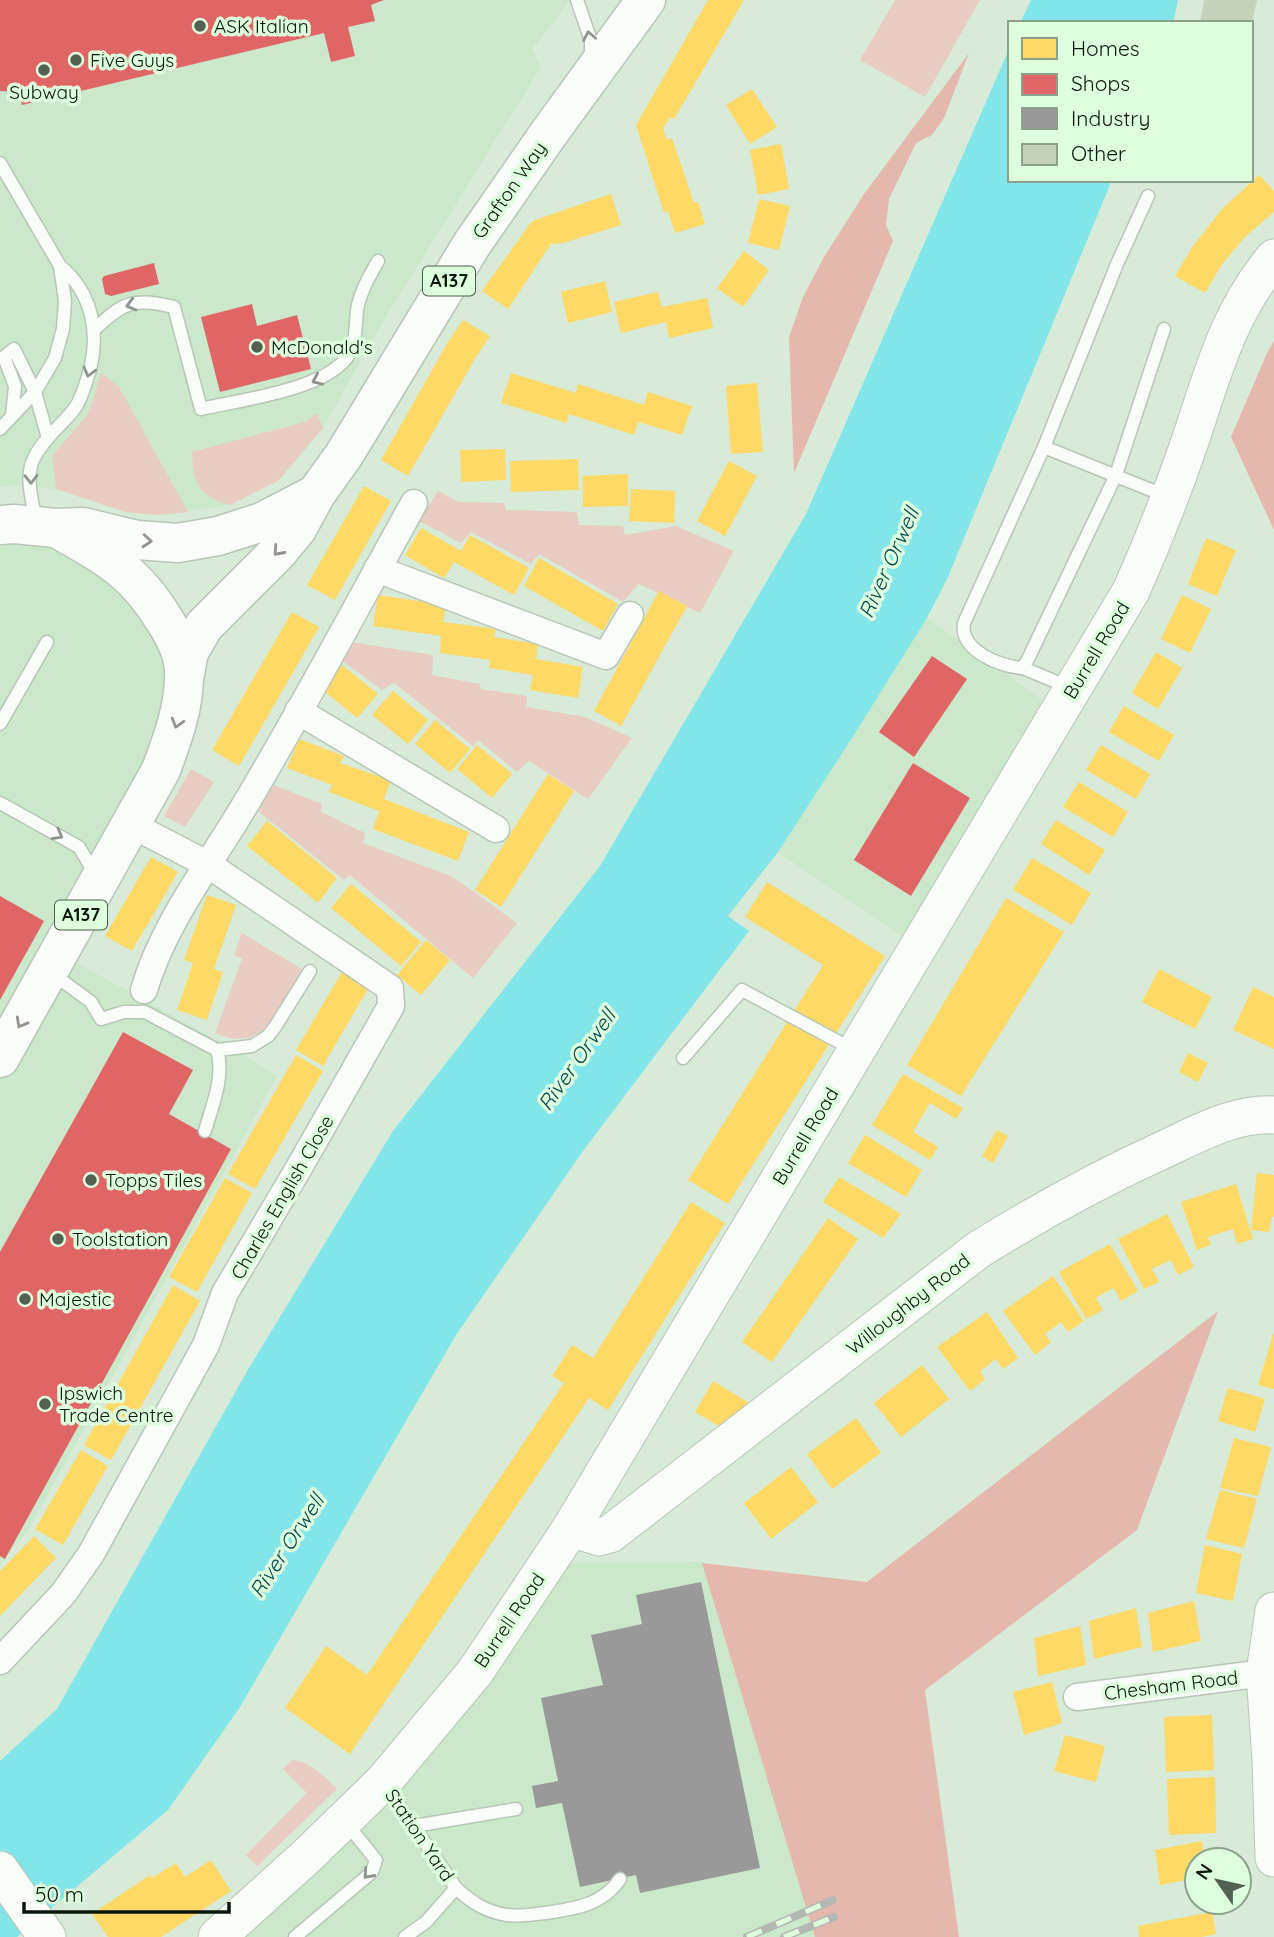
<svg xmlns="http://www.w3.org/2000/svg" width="1274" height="1937" font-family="Quicksand,sans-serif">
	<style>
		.built { fill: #cbe8cb }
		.green { fill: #e8ccc1 }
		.forest { fill: #e5b8ad }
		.water { fill: #82e5ea }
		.homes { fill: #ffd966 }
		.shops { fill: #e06666 }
		.industry { fill: #999 }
		.building { fill: #c4d2b9 }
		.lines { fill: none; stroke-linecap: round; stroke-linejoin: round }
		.lane-casing { stroke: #b7c6b7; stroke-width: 15 }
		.street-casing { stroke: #b7c6b7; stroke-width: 29 }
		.secondary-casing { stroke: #b7c6b7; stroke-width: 39 }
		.primary-casing { stroke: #b7c6b7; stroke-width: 41 }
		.lane { stroke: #f9fcf9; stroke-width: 12 }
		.street { stroke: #f9fcf9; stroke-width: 26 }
		.secondary { stroke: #f9fcf9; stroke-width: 37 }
		.primary { stroke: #f9fcf9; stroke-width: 38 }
		.rail-casing { stroke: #b3b8b3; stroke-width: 8 }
		.rail { stroke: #deffdd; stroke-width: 5; stroke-dasharray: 16; stroke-linecap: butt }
		.oneway { stroke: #8e958e }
		.poi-dot { fill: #536153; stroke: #deffdd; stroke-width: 2.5 }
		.labels { text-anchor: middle; stroke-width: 7; stroke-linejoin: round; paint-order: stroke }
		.shield { fill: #deffdd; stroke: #4a5d4a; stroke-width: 2 }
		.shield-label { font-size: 18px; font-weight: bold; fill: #0b170b }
		.poi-label { font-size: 19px; fill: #0b170b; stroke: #deffdd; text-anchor: start }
		.street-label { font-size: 19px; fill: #0b170b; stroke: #deffdd }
		.water-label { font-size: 21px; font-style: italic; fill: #04454b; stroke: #deffdd }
	</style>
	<rect width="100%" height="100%" fill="#d8ead8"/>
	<g class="built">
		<polygon points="0,0 571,0 532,49 541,67 379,328 323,428 279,480 230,505 157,515 125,512 56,489 13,485 0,487"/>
		<polygon points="0,525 105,556 185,674 60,954 239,1052 277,1076 29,1529 0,1565"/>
		<polygon points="927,618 1059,712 918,947 778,852"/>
		<polygon points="703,1562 815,1937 240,1937 395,1798 489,1683 553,1563"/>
	</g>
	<g class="green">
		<polygon points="895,0 980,0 925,97 860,60"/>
		<polygon points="101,373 119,387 188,512 157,515 125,512 56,489 52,456 88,414"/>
		<path d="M317,413L323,428L279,480L230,505C198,496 193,483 192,452L305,422Z"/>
		<polygon points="438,491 459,502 504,503 506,510 577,512 579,525 623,526 625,535 676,526 734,551 700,613 639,584 623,602 539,554 531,564 471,532 461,543 419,521"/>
		<polygon points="350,642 433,655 432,675 480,684 481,689 527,696 526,707 585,717 632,738 588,799 529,761 517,772 478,740 473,746 394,683 382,690 340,659"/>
		<polygon points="191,769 214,782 185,827 164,816"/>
		<polygon points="274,785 322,804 321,812 365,833 363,843 453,877 517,923 473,978 350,875 344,880 258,811"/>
		<path d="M242,933L302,969C281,1005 266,1056 215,1033L242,959L234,955Z"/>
		<path d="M292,1760C311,1761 324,1777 337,1789L257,1866L246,1855L307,1793L283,1769Z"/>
	</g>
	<g class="forest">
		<polygon points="969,53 944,118 932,135 916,143 889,199 886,225 893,241 794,473 789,337 803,297 824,257 864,194"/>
		<polygon points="1274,341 1274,530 1231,437 1267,353"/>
		<polygon points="1218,1311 1137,1530 925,1690 959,1937 815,1937 702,1563 867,1582"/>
	</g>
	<g class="water">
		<polygon points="1031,0 1178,0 1173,23 1020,23"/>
		<polygon points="1010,47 1010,180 1112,180 948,577 927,618 852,738 778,852 728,916 749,931 583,1151 456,1335 240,1707 168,1810 17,1937 0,1937 0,1761 57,1709 246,1373 393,1131 600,866 806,514"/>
	</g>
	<g class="homes">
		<polygon points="708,0 744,0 674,119 670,117 663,128 667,140 672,138 694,203 698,202 705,224 675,233 668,211 664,213 636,125"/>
		<polygon points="752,89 777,127 750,144 726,105"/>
		<polygon points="781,144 789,189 758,195 750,150"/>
		<polygon points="1259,175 1274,191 1274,212 1246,236 1222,264 1205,293 1175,276 1193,246 1222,209"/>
		<polygon points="611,194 621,225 563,243 551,244 508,309 482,291 532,221"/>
		<polygon points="759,199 790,206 779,250 748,243"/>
		<polygon points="744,251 769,270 743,307 717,288"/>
		<polygon points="605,281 612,312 568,323 561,292"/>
		<polygon points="658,292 662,307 707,298 713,328 669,338 666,322 621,333 614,302"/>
		<polygon points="463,320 490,336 476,357 408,476 381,460 448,342"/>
		<polygon points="511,373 576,393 578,384 644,405 648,392 692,406 682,435 638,422 634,435 569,414 567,423 501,403"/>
		<polygon points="757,383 763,452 731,454 726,386"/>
		<polygon points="505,449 506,480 461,482 460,450"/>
		<polygon points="578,459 579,490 511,492 510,461"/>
		<polygon points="729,461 757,476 725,536 697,521"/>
		<polygon points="628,474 628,506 583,507 583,476"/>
		<polygon points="364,486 391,501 335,600 307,585"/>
		<polygon points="631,489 675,491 674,523 629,521"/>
		<polygon points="421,528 461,551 470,535 529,568 514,595 454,562 444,578 405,555"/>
		<polygon points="1206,538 1236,550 1217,596 1188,584"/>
		<polygon points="539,558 618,604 603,631 524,586"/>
		<polygon points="659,591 687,606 621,726 594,711"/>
		<polygon points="378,595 446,605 443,622 496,629 494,637 538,644 536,659 583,667 578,698 530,690 533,675 489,668 490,660 440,653 441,636 373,626"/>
		<polygon points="1182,595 1211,609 1190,653 1161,639"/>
		<polygon points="292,612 319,627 239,766 212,750"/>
		<polygon points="1156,652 1182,668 1158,709 1132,693"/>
		<polygon points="342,665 378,694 357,718 323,690"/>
		<polygon points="393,691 428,720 408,744 372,715"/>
		<polygon points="1124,706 1174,735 1159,761 1109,732"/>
		<polygon points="435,720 470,749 450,773 415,744"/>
		<polygon points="299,739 344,756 340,763 391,780 384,799 469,832 458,861 373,829 379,811 329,792 332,785 287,768"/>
		<polygon points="477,745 512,774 492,798 457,769"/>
		<polygon points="1101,745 1150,774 1136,799 1086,770"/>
		<polygon points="548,774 574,791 501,907 475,890"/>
		<polygon points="1079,782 1128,812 1113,837 1063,807"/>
		<polygon points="1056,820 1105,850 1089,875 1041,844"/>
		<polygon points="267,821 337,878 318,903 247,846"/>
		<polygon points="151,857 178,872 132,951 105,936"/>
		<polygon points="1032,858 1091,893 1072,925 1013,890"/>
		<polygon points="767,882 885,956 728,1204 688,1180 823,965 745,917"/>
		<polygon points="351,884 421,942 401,966 331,908"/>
		<polygon points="207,895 236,905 214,969 223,972 207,1020 177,1010 193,963 184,960"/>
		<polygon points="1006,898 1064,932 961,1096 907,1065"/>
		<polygon points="426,940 450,960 421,995 397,975"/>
		<polygon points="1159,969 1212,997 1195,1029 1142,1002"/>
		<polygon points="342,972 369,987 323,1066 296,1050"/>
		<polygon points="1253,987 1274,997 1274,1049 1233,1030"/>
		<polygon points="1188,1053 1208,1063 1198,1082 1179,1072"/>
		<polygon points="296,1055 323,1071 255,1189 228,1174"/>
		<polygon points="903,1074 963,1108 956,1119 930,1103 913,1132 938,1147 930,1160 872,1125"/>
		<polygon points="997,1130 1008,1136 993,1163 982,1156"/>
		<polygon points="865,1135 922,1170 906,1197 848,1163"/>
		<polygon points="1257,1173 1274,1175 1274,1217 1272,1216 1269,1232 1251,1230"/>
		<polygon points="839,1177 901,1214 883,1238 823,1202"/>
		<polygon points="225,1178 252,1193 197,1292 169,1277"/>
		<polygon points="1236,1184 1253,1239 1237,1244 1233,1229 1208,1237 1211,1245 1197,1250 1181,1202"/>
		<polygon points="691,1202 725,1223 608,1410 589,1398 350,1754 285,1708 326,1646 367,1675 564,1383 552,1376 572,1345 593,1358"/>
		<polygon points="1167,1214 1194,1267 1178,1275 1171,1260 1152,1269 1159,1282 1144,1289 1118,1239"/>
		<polygon points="828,1218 858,1239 772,1362 742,1342"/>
		<polygon points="1110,1244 1138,1291 1121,1301 1114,1288 1104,1293 1096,1298 1103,1310 1086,1319 1059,1272"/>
		<polygon points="1053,1276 1084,1321 1068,1332 1061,1322 1045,1334 1051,1342 1035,1355 1003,1311"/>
		<polygon points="173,1285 200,1301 111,1460 84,1445"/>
		<polygon points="987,1312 1018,1358 1003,1369 996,1359 980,1371 985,1379 970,1391 937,1347"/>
		<polygon points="1273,1334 1274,1334 1274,1389 1258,1385"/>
		<polygon points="922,1365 949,1399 901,1437 874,1403"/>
		<polygon points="713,1381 754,1406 736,1436 695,1412"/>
		<polygon points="1228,1388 1265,1399 1255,1432 1218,1421"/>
		<polygon points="856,1418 881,1453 832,1489 807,1454"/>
		<polygon points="1234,1438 1271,1447 1258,1496 1220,1488"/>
		<polygon points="81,1450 108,1466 63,1545 35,1529"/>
		<polygon points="791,1467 818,1502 771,1539 744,1503"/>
		<polygon points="1220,1490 1257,1499 1244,1548 1206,1539"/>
		<polygon points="34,1536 56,1558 0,1616 0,1571"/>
		<polygon points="1205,1545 1242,1554 1233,1601 1196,1593"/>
		<polygon points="1194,1601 1201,1641 1153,1652 1148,1613"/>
		<polygon points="1136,1608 1142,1647 1094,1659 1089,1621"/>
		<polygon points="1080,1626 1086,1665 1038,1676 1034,1638"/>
		<polygon points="1052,1682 1062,1723 1024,1735 1013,1692"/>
		<polygon points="1212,1715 1214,1770 1166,1772 1164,1717"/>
		<polygon points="1065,1735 1105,1746 1096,1782 1054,1771"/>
		<polygon points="1215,1777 1216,1833 1169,1835 1167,1779"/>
		<polygon points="1202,1841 1204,1860 1197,1860 1197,1878 1160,1885 1155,1850"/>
		<polygon points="211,1860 231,1891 161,1937 108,1937 92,1914 150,1875 152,1878 176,1863 185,1877"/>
		<polygon points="1212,1912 1216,1934 1202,1937 1139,1937 1138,1926"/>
	</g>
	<g class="shops">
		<polygon points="0,0 384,0 371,5 375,21 348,27 355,56 331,62 324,33 22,105 19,92 0,91"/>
		<polygon points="154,263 159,284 111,296 105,294 102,279 104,276"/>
		<polygon points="252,304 257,326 297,315 311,369 220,392 201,317"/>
		<polygon points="932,656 967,679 914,757 879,732"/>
		<polygon points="913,763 970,798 911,896 854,860"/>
		<polygon points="0,896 44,921 0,1000"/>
		<polygon points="123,1032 193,1070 169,1114 231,1149 5,1559 0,1556 0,1252"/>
	</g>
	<polygon class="industry" points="701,1582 760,1868 640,1893 636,1875 580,1887 562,1803 536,1808 532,1786 558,1781 541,1698 603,1685 591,1635 642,1624 636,1595"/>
	<polygon class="building" points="1204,0 1257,0 1252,23 1200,23"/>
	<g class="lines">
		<g class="lane-casing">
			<g id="lane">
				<polyline points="577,0 591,41 591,59"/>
				<polyline points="0,163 60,266 65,301 63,329 55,358 35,392 0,429"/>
				<path d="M1148,196L1117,264L1044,447L964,623C959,650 1000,667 1023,668L1029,657L1116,475L1164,329"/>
				<path d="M95,329C123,302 135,297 174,307L201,409C239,400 338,389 352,348C357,335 355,319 358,305C362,289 370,275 378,261"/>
				<polyline points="12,416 15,386 4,357 14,349 35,392 48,438"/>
				<polyline points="1044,447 1166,496"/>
				<path d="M36,522C33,502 24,477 34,458C43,439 62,425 75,408C82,398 85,386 89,373C100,334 93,293 60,266"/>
				<polyline points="1023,668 1071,688"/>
				<polyline points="0,724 47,642"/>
				<polyline points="0,803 79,847 95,874"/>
				<polyline points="53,974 91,1002 101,1019 124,1012 145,1012 217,1050 252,1046 268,1036 275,1027 310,971"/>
				<polyline points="683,1058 742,990 852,1049"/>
				<path d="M205,1131C212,1106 225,1076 217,1050"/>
				<path d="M384,1783L456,1888C471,1902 486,1912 507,1915C520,1917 533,1914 545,1913C574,1909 603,1905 620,1879"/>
				<polyline points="414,1826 516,1809"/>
				<polyline points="295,1937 372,1872 376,1860 347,1824"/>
				<polyline points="405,1937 426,1922 456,1888"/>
			</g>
		</g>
		<g class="street-casing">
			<g id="street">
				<polyline points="377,569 606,656 630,615"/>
				<polyline points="298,711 496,829"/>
				<path d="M144,990C163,924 210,864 245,805C304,706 358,604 414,503"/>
				<polyline points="0,1661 63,1594 91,1554 206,1345 225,1293 300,1166 391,1006 390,988 209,865 130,824"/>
				<polyline points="1077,1697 1265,1673"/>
			</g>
		</g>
		<g class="secondary-casing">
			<g id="secondary">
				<path d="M571,1528L599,1537L610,1534L978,1250C1039,1212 1101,1178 1167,1148C1201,1132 1236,1113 1274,1115"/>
				<polyline points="1274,1611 1265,1673 1271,1761 1274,1858"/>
				<polyline points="0,1870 47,1937"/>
				<path d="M217,1937L309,1854L383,1782L475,1672L571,1528L1131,591C1152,544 1171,496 1188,447C1212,377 1226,316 1274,258"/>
			</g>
		</g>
		<g class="primary-casing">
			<g id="primary">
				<polyline points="0,525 14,524 56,528 83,527 137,540 178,543 218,536 262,522 316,494"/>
				<polyline points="185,674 189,652 204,626 278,552 297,529 316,494 344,455 472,244 549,133 646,0"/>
				<path d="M0,1058L161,770C172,740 184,709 184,676C185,656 176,638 165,621C135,571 105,555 56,528"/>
			</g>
		</g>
		<use href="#lane" class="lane"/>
		<use href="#street" class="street"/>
		<use href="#secondary" class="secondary"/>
		<use href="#primary" class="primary"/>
		<g class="rail-casing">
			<g id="rail">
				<polyline points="747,1937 833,1900"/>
				<polyline points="784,1937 834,1917"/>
			</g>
		</g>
		<use href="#rail" class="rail"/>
	</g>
	<defs><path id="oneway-chevron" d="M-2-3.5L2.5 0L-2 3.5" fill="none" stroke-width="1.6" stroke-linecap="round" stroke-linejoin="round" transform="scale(1.75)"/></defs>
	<g class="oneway">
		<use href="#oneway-chevron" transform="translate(589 36) rotate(-101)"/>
		<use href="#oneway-chevron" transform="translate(131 305) rotate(165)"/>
		<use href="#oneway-chevron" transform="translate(89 372) rotate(105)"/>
		<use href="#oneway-chevron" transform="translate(317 380) rotate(156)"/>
		<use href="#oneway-chevron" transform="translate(31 479) rotate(89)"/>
		<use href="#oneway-chevron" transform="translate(147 541) rotate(5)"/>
		<use href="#oneway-chevron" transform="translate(278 551) rotate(132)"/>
		<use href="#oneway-chevron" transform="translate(177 723) rotate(106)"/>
		<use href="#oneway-chevron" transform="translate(58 835) rotate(29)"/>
		<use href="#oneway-chevron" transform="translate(21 1023) rotate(119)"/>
		<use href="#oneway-chevron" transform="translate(368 1874) rotate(132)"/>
	</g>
	<g class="poi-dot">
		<circle cx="200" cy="26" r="7"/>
		<circle cx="76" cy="60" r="7"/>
		<circle cx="44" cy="70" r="7"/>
		<circle cx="257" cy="347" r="7"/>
		<circle cx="91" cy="1180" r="7"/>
		<circle cx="58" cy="1239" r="7"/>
		<circle cx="25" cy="1299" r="7"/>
		<circle cx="45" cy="1404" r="7"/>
	</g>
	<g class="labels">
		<g class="shield">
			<rect x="423" y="266.5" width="52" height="29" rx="5"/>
			<rect x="55" y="900.5" width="52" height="29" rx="5"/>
		</g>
		<g class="shield-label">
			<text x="449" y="287">A137</text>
			<text x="81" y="921">A137</text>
		</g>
		<g class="poi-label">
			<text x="214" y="33">ASK Italian</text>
			<text x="90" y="67">Five Guys</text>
			<text x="44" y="99" text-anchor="middle">Subway</text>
			<text x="271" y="354">McDonald's</text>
			<text x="105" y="1187">Topps Tiles</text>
			<text x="72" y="1246">Toolstation</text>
			<text x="39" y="1306">Majestic</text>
			<text x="59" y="1400">Ipswich<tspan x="59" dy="22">Trade Centre</tspan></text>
		</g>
		<g class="street-label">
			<text transform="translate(509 190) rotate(-55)" y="7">Grafton Way</text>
			<text transform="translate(1096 650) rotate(-59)" y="7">Burrell Road</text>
			<text transform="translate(805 1136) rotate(-59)" y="7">Burrell Road</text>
			<text transform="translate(282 1197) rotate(-60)" y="7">Charles English Close</text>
			<text transform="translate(908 1304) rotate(-38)" y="7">Willoughby Road</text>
			<text transform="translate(509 1620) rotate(-56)" y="7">Burrell Road</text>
			<text transform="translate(1171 1685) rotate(-7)" y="7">Chesham Road</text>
			<text transform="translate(420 1835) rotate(56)" y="7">Station Yard</text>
		</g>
		<g class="water-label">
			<text transform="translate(889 563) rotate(-66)" y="7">River Orwell</text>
			<text transform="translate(577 1060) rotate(-55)" y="7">River Orwell</text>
			<text transform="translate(287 1546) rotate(-57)" y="7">River Orwell</text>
		</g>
	</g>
	<rect x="1008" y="21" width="245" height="161" fill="#deffdd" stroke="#8aa289" stroke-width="2"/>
	<rect x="1022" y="38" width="35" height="21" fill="#ffd966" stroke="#8aa289" stroke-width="2"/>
	<text x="1071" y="56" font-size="21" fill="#0b170b">Homes</text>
	<rect x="1022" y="74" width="35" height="21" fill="#e06666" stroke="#8aa289" stroke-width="2"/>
	<text x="1071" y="91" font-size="21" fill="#0b170b">Shops</text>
	<rect x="1022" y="108" width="35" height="21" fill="#999999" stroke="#8aa289" stroke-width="2"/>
	<text x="1071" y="126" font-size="21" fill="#0b170b">Industry</text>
	<rect x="1022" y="144" width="35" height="21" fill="#c4d2b9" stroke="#8aa289" stroke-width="2"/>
	<text x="1071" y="161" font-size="21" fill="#0b170b">Other</text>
	<g transform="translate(1218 1881) rotate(304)"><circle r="33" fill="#deffdd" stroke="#8aa289" stroke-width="2"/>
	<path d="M0-5L12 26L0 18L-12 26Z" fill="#536153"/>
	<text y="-10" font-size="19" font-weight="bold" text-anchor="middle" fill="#0b170b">N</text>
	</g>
	<path d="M24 1902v10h205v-10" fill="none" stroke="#0b170b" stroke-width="3.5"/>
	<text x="35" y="1902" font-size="21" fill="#0b170b" stroke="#deffdd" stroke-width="5" paint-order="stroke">50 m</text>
</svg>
